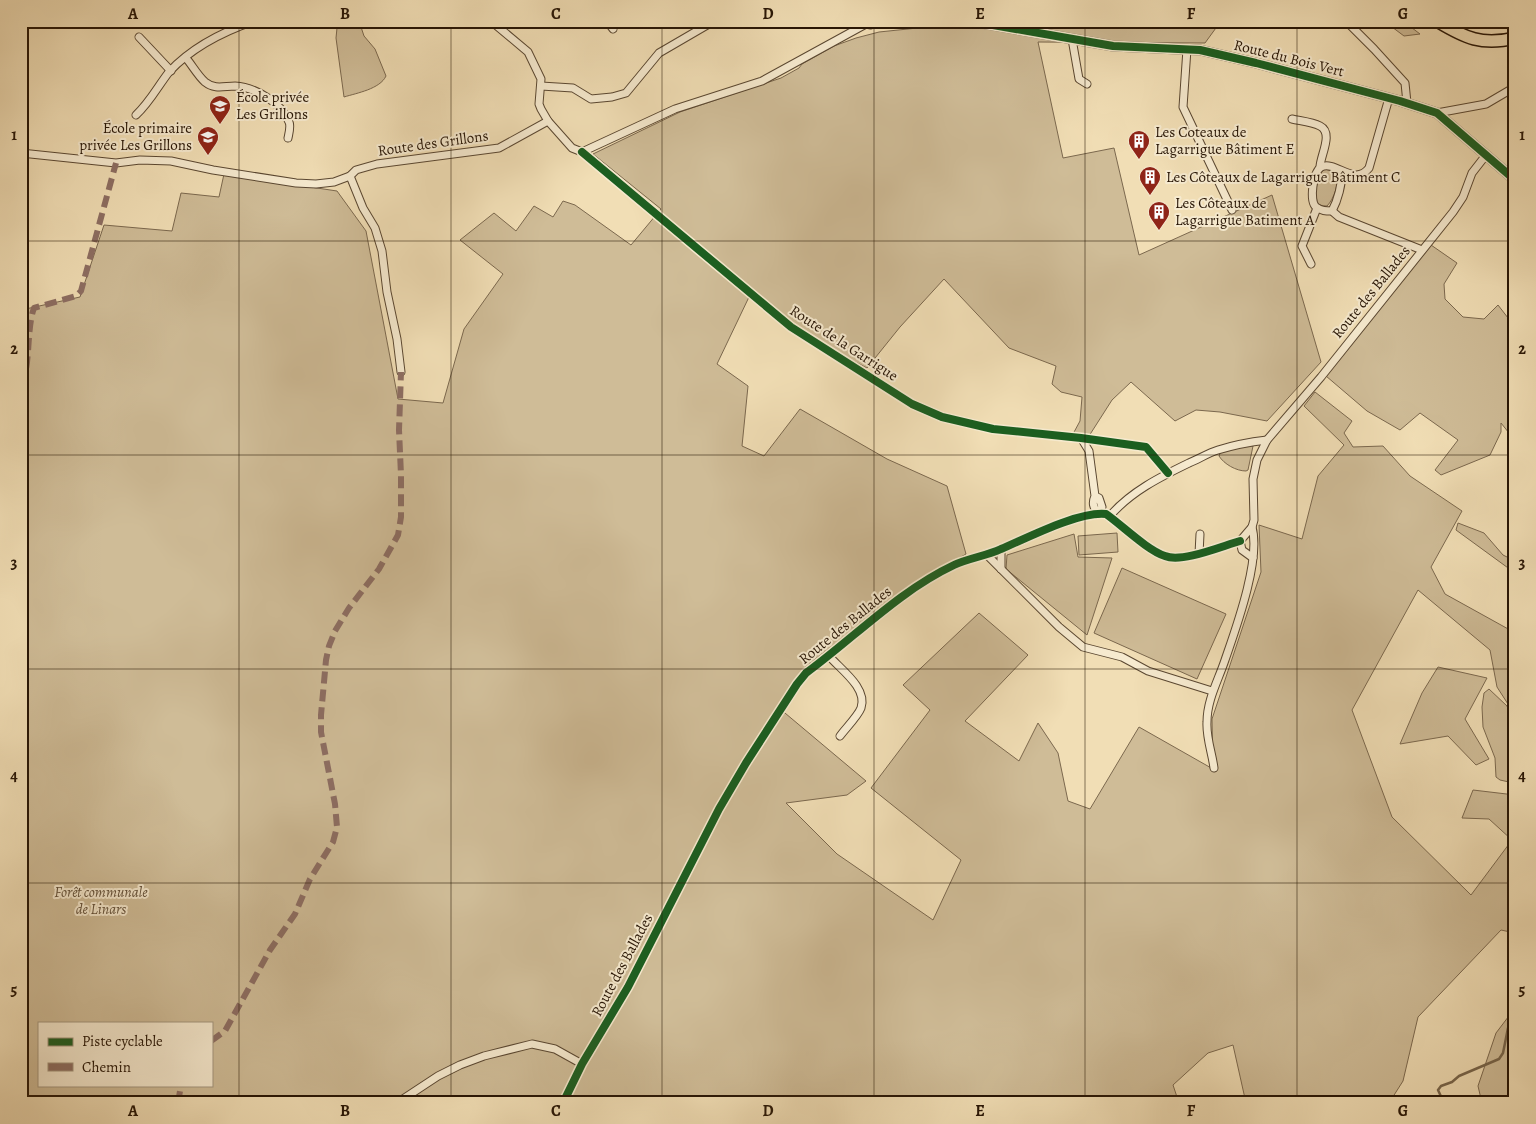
<svg xmlns="http://www.w3.org/2000/svg" width="1536" height="1124" font-family="Alegreya,serif">
	<style>
		.green { fill: #cfbc97; stroke: #7b684e; fill-rule: evenodd }
		.lines { fill: none; stroke-linecap: round; stroke-linejoin: round }
		.stream { stroke: #77654b; stroke-width: 2.5 }
		.minor-casing { stroke: #5a4731; stroke-width: 9 }
		.tertiary-casing { stroke: #5a4731; stroke-width: 11 }
		.trunk-casing { stroke: #271505; stroke-width: 14 }
		.minor { stroke: #f6eacf; stroke-width: 7 }
		.tertiary { stroke: #f6eacf; stroke-width: 9 }
		.trunk { stroke: #f1deb5; stroke-width: 11 }
		.quiet { stroke: #8d6e63; stroke-width: 6; stroke-dasharray: 12 6; stroke-linecap: butt }
		.cycleway-casing { stroke: #f6eacf; stroke-width: 11 }
		.cycleway { stroke: #1b5e20; stroke-width: 8 }
		.grid { fill: none; stroke: #271505; stroke-width: 1; stroke-opacity: 0.55 }
		.labels { text-anchor: middle; stroke-width: 4; stroke-linejoin: round; paint-order: stroke }
		.street-label { font-size: 15px; fill: #271505; stroke: #f6eacf }
		.poi-label { font-size: 15px; fill: #271505; stroke: #f6eacf; text-anchor: start }
		.park-label { font-size: 15px; font-style: italic; fill: #624f38; stroke: #f6eacf }
		.neatline { fill: none; stroke: #271505; stroke-width: 2 }
		.grid-label { font-size: 16px; text-anchor: middle; font-weight: bold; fill: #271505 }
	</style>
	<rect width="100%" height="100%" fill="#f1deb5"/>
	<filter id="stains"><feTurbulence type="fractalNoise" baseFrequency=".004" numOctaves="4"/><feColorMatrix values="0 0 0 0 .2 0 0 0 0 .09 0 0 0 0 .02 0 0 0 .5 -.17"/></filter>
	<radialGradient id="worn" r=".72"><stop offset=".6" stop-color="#630" stop-opacity="0"/><stop offset="1" stop-color="#630" stop-opacity=".3"/></radialGradient>
	<g class="green">
		<path d="M351,21H367L361,27L364,36L375,49L386,76C380,89 357,93 344,97L336,38L337,28Z"/>
		<path d="M925,21H1221L1205,43L1038,42L1063,158L1114,148L1139,255L1272,195L1321,362L1267,421L1220,412L1196,410L1175,421L1131,382L1112,400L1089,436L1073,434L1080,421L1082,397L1061,392L1052,384L1056,366L1009,348L944,279L900,327L867,368L793,330L749,297L717,364L748,386L742,446L764,456L800,409L887,459L947,486L966,554L901,593L805,667L779,708L866,781L847,795L786,803L837,854L933,920L961,860L871,788L930,710L903,685L979,613L1028,655L965,721L1019,761L1038,723L1058,753L1068,801L1090,809L1139,727L1213,769L1212,719L1261,572L1259,525L1302,539L1318,476L1344,445L1304,406L1315,392L1352,421L1344,433L1353,447L1383,446L1410,476L1462,511L1431,567L1445,594L1510,630L1515,629V715L1497,687L1490,650L1418,590L1352,710L1392,817L1471,895L1512,840L1489,819L1462,818L1473,790L1515,795V933L1501,930L1418,1017L1403,1081L1389,1103H1246L1233,1045L1208,1053L1173,1085L1179,1103H21V310L80,297L104,225L172,231L181,193L219,197L224,174L337,191L366,231L398,399L443,403L464,329L503,274L460,240L494,213L516,231L534,206L553,217L563,201L575,205L631,245L661,209L593,154L680,112L781,78L799,68L802,64L834,46L856,38L879,32L927,27ZM39,1023H211V1085H39Z"/>
		<polygon points="1384,21 1403,21 1420,34 1404,36"/>
		<path d="M1325,169L1336,172C1340,182 1334,199 1327,206H1322L1316,203C1315,192 1315,176 1325,169Z"/>
		<polygon points="1431,245 1457,263 1444,284 1445,299 1463,317 1484,319 1498,305 1515,327 1515,432 1509,433 1501,423 1501,432 1490,455 1441,475 1435,470 1458,440 1420,413 1400,430 1367,411 1326,376"/>
		<path d="M1243,446H1253L1248,470L1246,471C1236,471 1224,464 1219,456L1221,451Z"/>
		<polygon points="1458,523 1484,533 1503,555 1515,561 1515,573 1456,530"/>
		<polygon points="1117,533 1118,552 1079,555 1078,536"/>
		<polygon points="1074,534 1078,557 1112,558 1087,635 1006,569 1007,555"/>
		<polygon points="1122,568 1226,614 1197,679 1094,633"/>
		<polygon points="1438,667 1487,678 1465,719 1489,759 1476,765 1448,736 1400,744 1422,693"/>
		<polygon points="1489,689 1507,706 1510,715 1515,721 1515,775 1509,782 1500,780 1496,777 1495,758 1483,727 1482,707 1484,693"/>
		<polygon points="1515,1008 1515,1103 1482,1103 1478,1086 1496,1033"/>
	</g>
	<g class="lines">
		<g class="stream">
			<polyline points="1515,664 1510,669 1511,684 1515,702"/>
			<polyline points="1444,1103 1438,1090 1441,1086 1452,1082 1459,1076 1499,1059 1503,1053 1508,1028 1515,1012"/>
		</g>
		<g class="minor-casing">
			<g id="minor">
				<polyline points="330,21 334,21"/>
				<polyline points="491,21 528,52 541,79 539,104 541,109 548,121 572,148 582,152 675,109 762,81 866,24 871,25 877,21"/>
				<polyline points="607,21 613,29"/>
				<polyline points="1346,21 1374,49 1405,83 1407,103"/>
				<polyline points="139,37 171,71"/>
				<polyline points="1072,39 1079,79 1087,84"/>
				<polyline points="1187,49 1183,107 1232,210"/>
				<path d="M186,58C192,65 198,76 205,82C215,90 224,86 235,86C255,87 282,103 289,122C291,126 289,133 288,138"/>
				<polyline points="541,86 573,88 591,99 612,97 626,93 659,53 714,21"/>
				<polyline points="21,92 22,87"/>
				<path d="M1389,98L1369,168C1354,187 1336,160 1321,167C1313,172 1309,201 1316,207C1321,211 1326,211 1332,211L1339,217L1422,250"/>
				<polyline points="1437,113 1486,104 1515,87"/>
				<path d="M136,115C150,102 158,86 169,72C192,47 222,32 254,21"/>
				<path d="M1292,119C1301,121 1312,122 1320,126C1334,133 1320,156 1320,167"/>
				<polyline points="582,152 791,327 912,404 942,417 993,429 1081,438 1146,447 1168,473"/>
				<polyline points="21,153 116,163 140,160 171,161 213,170 296,183 316,184 334,182 350,176 356,170 377,164 499,148 548,121"/>
				<polyline points="350,176 363,208 375,228 382,251 387,292 397,339 401,372"/>
				<path d="M1332,211C1338,200 1342,184 1342,172"/>
				<polyline points="1311,264 1302,246 1317,208"/>
				<path d="M1081,438L1089,451L1095,496C1092,503 1093,507 1098,513L1102,507L1099,498L1095,496"/>
				<path d="M1109,517C1130,492 1160,477 1189,463C1199,459 1208,453 1218,450C1234,445 1250,442 1267,440"/>
				<polyline points="1240,541 1252,527 1254,520 1253,479 1257,460 1267,440 1321,377 1453,212 1463,197 1472,173 1486,155"/>
				<polyline points="1240,541 1242,550 1253,558"/>
				<polyline points="1001,549 1001,569"/>
				<polyline points="986,554 1059,627 1083,647 1122,657 1148,671 1212,691"/>
				<polyline points="1199,554 1200,534"/>
				<path d="M829,656C840,669 868,688 861,708C858,716 845,729 840,736"/>
				<path d="M1214,768C1212,753 1206,737 1207,722C1207,700 1218,681 1225,660C1236,628 1261,560 1252,527"/>
				<polyline points="397,1103 438,1076 460,1065 484,1056 532,1044 555,1049 582,1064"/>
				<path d="M563,1103L582,1064L628,987L719,809L746,763L797,684L806,673C855,637 899,591 954,565C969,558 986,556 1001,549C1027,538 1079,511 1106,514C1123,526 1147,550 1165,556C1182,563 1222,546 1240,541"/>
			</g>
		</g>
		<g class="tertiary-casing">
			<polyline id="tertiary" points="970,21 1113,46 1200,50 1256,63 1400,101 1437,113 1515,180"/>
		</g>
		<g class="trunk-casing">
			<path id="trunk" d="M1437,21C1465,38 1482,46 1515,38"/>
		</g>
		<use href="#minor" class="minor"/>
		<use href="#tertiary" class="tertiary"/>
		<use href="#trunk" class="trunk"/>
		<g class="quiet">
			<path d="M21,385C31,367 26,330 34,308L76,296L81,291L116,163"/>
			<polyline points="211,1041 225,1031 270,950 295,914 310,879 333,842 337,827 335,804 321,732 321,715 326,660 329,646 335,631 349,608 379,569 398,535 401,517 401,475 399,430 401,372"/>
			<polyline points="178,1103 181,1085"/>
		</g>
		<g class="cycleway-casing">
			<g id="cycleway">
				<polyline points="970,21 1113,46 1200,50 1256,63 1400,101 1437,113 1515,180"/>
				<polyline points="582,152 791,327 912,404 942,417 993,429 1081,438 1146,447 1168,473"/>
				<path d="M563,1103L582,1064L628,987L719,809L746,763L797,684L806,673C855,637 899,591 954,565C969,558 986,556 1001,549C1027,538 1079,511 1106,514C1123,526 1147,550 1165,556C1182,563 1222,546 1240,541"/>
			</g>
		</g>
		<use href="#cycleway" class="cycleway"/>
	</g>
	<path class="grid" d="M239,21V1103M451,21V1103M662,21V1103M874,21V1103M1085,21V1103M1297,21V1103M21,241H1515M21,455H1515M21,669H1515M21,883H1515"/>
	<defs>
		<g id="school-pin" transform="scale(1.125)"><path d="M0 17L-7.5 6A9.5 9.5 0 1 1 7.5 6Z" fill="#8f2418" stroke="#f6eacf"/><path d="M0-5L7-2L0 1L-7-2ZM-4 1L0 2.5L4 1V4Q0 6-4 4Z" fill="#fff"/></g>
		<g id="building-pin" transform="scale(1.125)"><path d="M0 17L-7.5 6A9.5 9.5 0 1 1 7.5 6Z" fill="#8f2418" stroke="#f6eacf"/><path d="M-4-6H4V6H1V3H-1V6H-4ZM-2.5-4.3h1.7v1.8h-1.7ZM.8-4.3h1.7v1.8H.8ZM-2.5-1h1.7V.8h-1.7ZM.8-1h1.7V.8H.8Z" fill="#fff"/></g>
	</defs>
	<g fill-rule="evenodd">
		<use href="#school-pin" x="220" y="106"/>
		<use href="#school-pin" x="208" y="137"/>
		<use href="#building-pin" x="1139" y="141"/>
		<use href="#building-pin" x="1150" y="177"/>
		<use href="#building-pin" x="1159" y="212"/>
	</g>
	<g class="labels">
		<g class="street-label">
			<text transform="translate(1289 58) rotate(14)" y="5">Route du Bois Vert</text>
			<text transform="translate(433 143) rotate(-8)" y="5">Route des Grillons</text>
			<text transform="translate(1371 292) rotate(-51)" y="5">Route des Ballades</text>
			<text transform="translate(844 343) rotate(33)" y="5">Route de la Garrigue</text>
			<text transform="translate(845 625) rotate(-39)" y="5">Route des Ballades</text>
			<text transform="translate(622 965) rotate(-62)" y="5">Route des Ballades</text>
		</g>
		<g class="poi-label">
			<text x="236" y="102">École privée<tspan x="236" dy="17">Les Grillons</tspan></text>
			<text x="192" y="133" text-anchor="end">École primaire<tspan x="192" dy="17">privée Les Grillons</tspan></text>
			<text x="1155" y="137">Les Coteaux de<tspan x="1155" dy="17">Lagarrigue Bâtiment E</tspan></text>
			<text x="1166" y="182">Les Côteaux de Lagarrigue Bâtiment C</text>
			<text x="1175" y="208">Les Côteaux de<tspan x="1175" dy="17">Lagarrigue Batiment A</tspan></text>
		</g>
		<g class="park-label">
			<text x="101" y="897">Forêt communale<tspan x="101" dy="17">de Linars</tspan></text>
		</g>
	</g>
	<rect width="1536" height="1124" fill="none" stroke="#f1deb5" stroke-width="55"/>
	<rect x="38" y="1022" width="175" height="65" fill="#f6eacf" stroke="#a3957e"/>
	<rect x="48" y="1038" width="25" height="8" fill="#1b5e20" stroke="#a3957e"/>
	<text x="82" y="1046" font-size="15" fill="#271505">Piste cyclable</text>
	<rect x="48" y="1063" width="25" height="8" fill="#8d6e63" stroke="#a3957e"/>
	<text x="82" y="1072" font-size="15" fill="#271505">Chemin</text>
	<rect x="28" y="28" width="1480" height="1068" class="neatline"/>
	<g class="grid-label">
		<text x="133" y="19">A</text>
		<text x="345" y="19">B</text>
		<text x="556" y="19">C</text>
		<text x="768" y="19">D</text>
		<text x="980" y="19">E</text>
		<text x="1191" y="19">F</text>
		<text x="1403" y="19">G</text>
		<text x="14" y="140">1</text>
		<text x="1522" y="140">1</text>
		<text x="14" y="354">2</text>
		<text x="1522" y="354">2</text>
		<text x="14" y="568">3</text>
		<text x="1522" y="568">3</text>
		<text x="14" y="781">4</text>
		<text x="1522" y="781">4</text>
		<text x="14" y="995">5</text>
		<text x="1522" y="995">5</text>
		<text x="133" y="1116">A</text>
		<text x="345" y="1116">B</text>
		<text x="556" y="1116">C</text>
		<text x="768" y="1116">D</text>
		<text x="980" y="1116">E</text>
		<text x="1191" y="1116">F</text>
		<text x="1403" y="1116">G</text>
	</g>
	<rect width="100%" height="100%" filter="url(#stains)"/>
	<rect width="100%" height="100%" fill="url(#worn)"/>
</svg>
